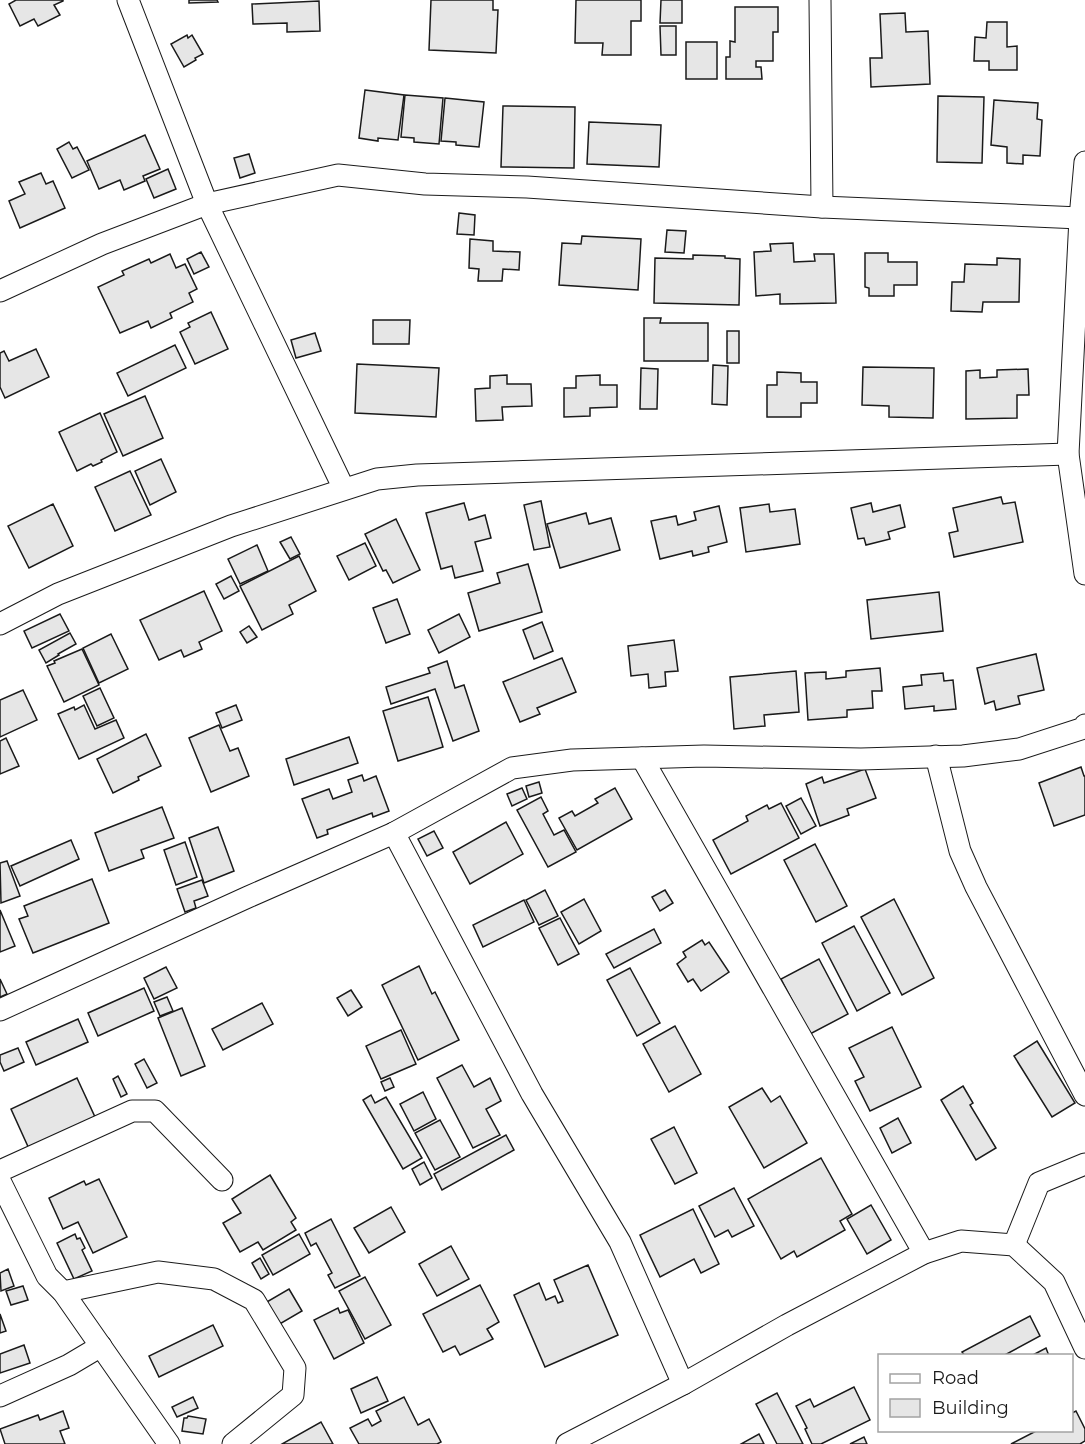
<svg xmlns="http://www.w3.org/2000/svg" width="1085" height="1444" font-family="Montserrat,sans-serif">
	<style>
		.building { fill: #e6e6e6; stroke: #1a1a1a; stroke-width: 1.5 }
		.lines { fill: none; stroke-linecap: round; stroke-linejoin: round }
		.minor-casing { stroke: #1a1a1a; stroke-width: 23 }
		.minor { stroke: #fff; stroke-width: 21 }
	</style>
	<rect width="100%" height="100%" fill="#fff"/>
	<g class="building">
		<polygon points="16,0 63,0 63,1 54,5 60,15 38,26 34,19 20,26 9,4"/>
		<polygon points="189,0 217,0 218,2 189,3"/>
		<polygon points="431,0 493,0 493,10 498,10 496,53 429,50"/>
		<polygon points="576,0 641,0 641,21 631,21 631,55 602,55 603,43 575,43"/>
		<polygon points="661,0 682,0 682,23 660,23"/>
		<polygon points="319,1 320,31 287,32 287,23 253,24 252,4"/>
		<polygon points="735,7 778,7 778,32 773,32 773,61 756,61 756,67 761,67 762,79 726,79 726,57 730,57 730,41 735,42"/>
		<polygon points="905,13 906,32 928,31 930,84 871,87 870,58 882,58 880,14"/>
		<polygon points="987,22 1007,22 1007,47 1017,46 1017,70 989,70 989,61 974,61 975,37 986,38"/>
		<polygon points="660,26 676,26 676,55 661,55"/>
		<polygon points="187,35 188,38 192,35 203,54 195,58 196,60 184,67 171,44"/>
		<rect x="686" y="42" width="31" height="37"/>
		<polygon points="365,90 404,95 398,140 378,138 378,141 359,138"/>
		<polygon points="405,95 443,98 439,144 414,142 414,138 401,137"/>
		<polygon points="938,96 984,97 982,163 937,162"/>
		<polygon points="445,98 484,102 479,147 456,145 456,142 441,141"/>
		<polygon points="994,100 1038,103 1037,119 1042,120 1040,156 1023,155 1023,164 1007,163 1007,147 991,145"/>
		<polygon points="503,106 575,107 574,168 501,167"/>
		<polygon points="589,122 661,125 659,167 587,164"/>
		<polygon points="145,135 160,169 143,176 145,181 124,190 120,180 99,189 87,161"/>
		<polygon points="69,142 73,149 77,147 89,170 72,178 57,149"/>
		<polygon points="249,154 255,173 240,178 234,158"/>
		<polygon points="168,169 176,189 154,198 146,179"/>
		<polygon points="41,173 46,184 53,181 65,208 20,228 9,201 25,194 19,182"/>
		<polygon points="459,213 475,215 474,235 457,234"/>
		<polygon points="667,230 686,231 684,253 665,252"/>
		<polygon points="582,236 641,239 638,290 559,285 562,243 581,244"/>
		<polygon points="470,239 493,241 493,251 520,252 519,270 503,269 502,281 478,281 479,269 469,268"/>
		<polygon points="793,243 794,262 815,261 814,254 834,254 836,303 780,304 780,294 756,296 754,252 771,251 770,244"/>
		<polygon points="201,252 209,267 194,274 187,259"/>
		<polygon points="865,253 888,253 888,262 917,262 917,285 894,285 894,296 869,296 869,288 865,287"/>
		<polygon points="170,254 176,268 185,264 197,289 189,293 193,302 170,313 172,318 151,328 148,321 120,333 98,287 124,275 122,271 149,259 151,263"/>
		<polygon points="693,255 725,256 725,258 740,259 739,305 654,303 655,258 693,259"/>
		<polygon points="997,258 1020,259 1019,302 983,302 982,312 951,311 952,282 964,282 965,264 997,265"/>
		<polygon points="211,312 228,349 195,364 180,332 190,327 188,323"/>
		<polygon points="644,318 661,318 660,323 708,323 708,361 644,361"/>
		<polygon points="373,320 410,320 409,344 373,344"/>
		<rect x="727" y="331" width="12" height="32"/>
		<polygon points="315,333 321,351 296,358 291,340"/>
		<polygon points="175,345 186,368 128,396 117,373"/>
		<polygon points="36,349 49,377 5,398 0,387 0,353 4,351 9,361"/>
		<polygon points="357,364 439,368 436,417 355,413"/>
		<polygon points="713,365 728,366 727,405 712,404"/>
		<polygon points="863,367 934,368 933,418 889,417 889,406 862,405"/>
		<polygon points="641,368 658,369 657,409 640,409"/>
		<polygon points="1028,369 1029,395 1017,395 1017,418 966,419 966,371 980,370 980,378 997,377 997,370"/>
		<polygon points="777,372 801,373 801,382 817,382 817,403 801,403 801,417 767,417 767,385 777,385"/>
		<polygon points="507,375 507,384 531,384 532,406 502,407 503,420 476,421 475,389 490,388 490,376"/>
		<polygon points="600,375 600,385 617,385 617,407 590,408 590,416 564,417 564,388 576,388 576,376"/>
		<polygon points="145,396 163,438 123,456 104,414"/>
		<polygon points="100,413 117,452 101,460 102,462 93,466 91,464 77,471 59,432"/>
		<polygon points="161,459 176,492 150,505 135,471"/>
		<polygon points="130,471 151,515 115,531 95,487"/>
		<polygon points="1001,497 1003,504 1015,502 1023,542 954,557 949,533 958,531 953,508"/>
		<polygon points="541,501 550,547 534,550 524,505"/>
		<polygon points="464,503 469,520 485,515 491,538 475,542 483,571 455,578 452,566 441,569 426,513"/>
		<polygon points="871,503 873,512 900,505 905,527 888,532 890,539 866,545 864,538 858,539 851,508"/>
		<polygon points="53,504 73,546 29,568 8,526"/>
		<polygon points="769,504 770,512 795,509 800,544 746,552 740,508"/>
		<polygon points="719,506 727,542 708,547 709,552 693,556 692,551 660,559 651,521 676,516 678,525 696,520 694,512"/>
		<polygon points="586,513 589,524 611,518 620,550 560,568 547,524"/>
		<polygon points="396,519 420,570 393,583 386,570 383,571 365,534"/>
		<polygon points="291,537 300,554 290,559 280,542"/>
		<polygon points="365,543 376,566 349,580 337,556"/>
		<polygon points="257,545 268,571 240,584 228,559"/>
		<polygon points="299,556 316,591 289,605 293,614 262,630 240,586"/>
		<polygon points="528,564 542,612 479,631 468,593 500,583 497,573"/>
		<polygon points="231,576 239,591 224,599 216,584"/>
		<polygon points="204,591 222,631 199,642 202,649 184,657 181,650 159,660 140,620"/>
		<polygon points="939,592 943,631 871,639 867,600"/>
		<polygon points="397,599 410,634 386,643 373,608"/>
		<polygon points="60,614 69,631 32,648 24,631"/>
		<polygon points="459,614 470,637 439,653 428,630"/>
		<polygon points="542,622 553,651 534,659 523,630"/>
		<polygon points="249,626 257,637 247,643 240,632"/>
		<polygon points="70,633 76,644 58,654 59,655 46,663 39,650"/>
		<polygon points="111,634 128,669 99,683 83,648"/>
		<polygon points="674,640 678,671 665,672 666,686 649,688 648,674 631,676 628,646"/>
		<polygon points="82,649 99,685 64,702 47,666 55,663 54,661"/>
		<polygon points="1036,654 1044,690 1018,696 1020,704 996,710 994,701 985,704 977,668"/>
		<polygon points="562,658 576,692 537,708 540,714 520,722 503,682"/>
		<polygon points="447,661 455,688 464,685 479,731 453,741 435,689 391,704 386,687 430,673 428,668"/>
		<polygon points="880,668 882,691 872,691 873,708 847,710 847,717 808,720 805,673 826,672 826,679 846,677 846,671"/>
		<polygon points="796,671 799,712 764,715 765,726 734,729 730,677"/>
		<polygon points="943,673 944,681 953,680 956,709 934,711 934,706 905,709 903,687 922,685 921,675"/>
		<polygon points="100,688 114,718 97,726 83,696"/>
		<polygon points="23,690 37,720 0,737 0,700"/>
		<polygon points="428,697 443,747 398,761 383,711"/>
		<polygon points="84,705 95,729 116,720 124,738 79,759 58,714 74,707 75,710"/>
		<polygon points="236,705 242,720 222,728 216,713"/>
		<polygon points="219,725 230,751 238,748 249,776 211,792 189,738"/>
		<polygon points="146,734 161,766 138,777 139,780 113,793 97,759"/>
		<polygon points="349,737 358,763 294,785 286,759"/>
		<polygon points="6,738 19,766 0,774 0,741"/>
		<polygon points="1081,767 1084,776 1085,776 1085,815 1054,826 1039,783"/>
		<polygon points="865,769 876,798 847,809 849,815 820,826 806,784 822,777 824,783"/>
		<polygon points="362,775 364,781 376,776 389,811 373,817 372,813 327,830 328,834 317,838 302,799 329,789 333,799 352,792 348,780"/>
		<polygon points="539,782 542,793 529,797 526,786"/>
		<polygon points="522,788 527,799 512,806 507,794"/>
		<polygon points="615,788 632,819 577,850 559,818 572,811 575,816 598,803 595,799"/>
		<polygon points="541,797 548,811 543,814 554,835 564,830 576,852 548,867 517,810"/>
		<polygon points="801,798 816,826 801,834 786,806"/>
		<polygon points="781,803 799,838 731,874 713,840 748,821 746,816 767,805 769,809"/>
		<polygon points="162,807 174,838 141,850 144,858 109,871 95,833"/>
		<polygon points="506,822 523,854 470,884 453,852"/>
		<polygon points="218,827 234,871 204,883 189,838"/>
		<polygon points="434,831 443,848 427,856 418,839"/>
		<polygon points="71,840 79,859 20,886 11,866"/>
		<polygon points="185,842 197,877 176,885 164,850"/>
		<polygon points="815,844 847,906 816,922 784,860"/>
		<polygon points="7,861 20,896 1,903 0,863"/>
		<polygon points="92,879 109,923 33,953 19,919 28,916 24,906"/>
		<polygon points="202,880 208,896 194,901 196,908 185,912 177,889"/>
		<polygon points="545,890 558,916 539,925 526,900"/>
		<polygon points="665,890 673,903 660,911 652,897"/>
		<polygon points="584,899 601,931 579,944 561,912"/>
		<polygon points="894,899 934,978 902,995 861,917"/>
		<polygon points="524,900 534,922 483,947 473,925"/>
		<polygon points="0,910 15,946 0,952"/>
		<polygon points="560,918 579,954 558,965 539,928"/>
		<polygon points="854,926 890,993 857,1011 822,943"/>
		<polygon points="654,929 661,943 614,968 606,954"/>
		<polygon points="702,940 705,945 709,942 729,972 701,991 693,979 688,982 677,964 686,957 683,952"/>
		<polygon points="819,959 848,1014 810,1034 781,979"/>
		<polygon points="419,966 432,994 435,992 459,1040 418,1060 382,985"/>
		<polygon points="166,967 177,988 154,999 144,978"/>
		<polygon points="630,968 660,1023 637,1036 607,980"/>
		<polygon points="0,979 7,994 0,997"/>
		<polygon points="144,988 154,1011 98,1036 88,1013"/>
		<polygon points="351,990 362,1007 348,1016 337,998"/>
		<polygon points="167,997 173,1011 160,1016 154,1002"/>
		<polygon points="262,1003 273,1024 223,1050 212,1029"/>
		<polygon points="182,1008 205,1066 181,1076 158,1018"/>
		<polygon points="78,1019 88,1042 36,1065 26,1042"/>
		<polygon points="675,1026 701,1074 669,1092 643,1044"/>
		<polygon points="892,1027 921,1087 870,1111 855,1081 864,1077 849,1048"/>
		<polygon points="401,1030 416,1064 381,1079 366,1046"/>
		<polygon points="1037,1041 1075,1103 1052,1117 1014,1056"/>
		<polygon points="18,1048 24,1062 4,1071 0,1062 0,1055"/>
		<polygon points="144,1059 157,1083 147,1088 135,1064"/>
		<polygon points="462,1065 474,1087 490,1078 501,1101 486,1109 500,1135 473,1148 437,1078"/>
		<polygon points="118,1076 127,1094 121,1097 113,1079"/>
		<polygon points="77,1078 95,1117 30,1151 11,1109"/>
		<polygon points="390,1078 394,1087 385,1091 381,1082"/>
		<polygon points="963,1086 973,1103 970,1105 996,1148 976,1160 941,1100"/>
		<polygon points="762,1088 771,1102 780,1096 807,1143 764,1168 729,1107"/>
		<polygon points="423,1092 436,1119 414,1131 400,1104"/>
		<polygon points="371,1095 375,1103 386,1097 422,1158 403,1169 363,1100"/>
		<polygon points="898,1118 911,1143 892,1153 880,1128"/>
		<polygon points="440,1120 460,1157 435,1170 415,1133"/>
		<polygon points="674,1127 697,1173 675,1184 651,1139"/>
		<polygon points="506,1135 514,1150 442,1190 434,1174"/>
		<polygon points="821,1158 852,1214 840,1221 845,1230 797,1257 794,1251 781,1259 748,1199"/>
		<polygon points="424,1162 432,1178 420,1185 412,1169"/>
		<polygon points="270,1175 296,1218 291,1222 296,1230 263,1250 258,1242 240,1252 223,1223 241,1213 232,1199"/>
		<polygon points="99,1179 127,1237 93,1253 78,1222 63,1229 49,1198 84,1181 86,1185"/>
		<polygon points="734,1188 754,1226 732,1237 728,1230 715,1237 699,1206"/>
		<polygon points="871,1205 891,1240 867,1254 847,1219"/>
		<polygon points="391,1207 405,1232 369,1253 354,1228"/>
		<polygon points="693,1209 719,1264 701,1273 694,1259 660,1277 640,1235"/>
		<polygon points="331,1219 360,1276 335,1288 328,1275 332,1273 316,1243 311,1246 305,1233"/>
		<polygon points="75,1234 77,1239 80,1238 85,1248 82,1250 92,1271 74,1279 57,1243"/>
		<polygon points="299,1234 310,1254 273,1275 262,1255"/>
		<polygon points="451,1246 469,1279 437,1296 419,1264"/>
		<polygon points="260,1258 269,1274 261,1279 252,1263"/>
		<polygon points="588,1265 618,1335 545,1367 514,1295 539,1283 546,1300 555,1296 558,1303 563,1301 554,1280"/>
		<polygon points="8,1269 14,1286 1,1291 0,1273"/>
		<polygon points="365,1277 391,1325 365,1339 339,1291"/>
		<polygon points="480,1285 499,1322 487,1329 493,1339 460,1355 455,1346 443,1352 423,1314"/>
		<polygon points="23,1286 28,1300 11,1305 6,1291"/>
		<polygon points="289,1289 302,1311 278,1325 265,1303"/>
		<polygon points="338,1308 340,1313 348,1310 364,1343 334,1359 314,1320"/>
		<polygon points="0,1314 6,1331 0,1333"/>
		<polygon points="1030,1316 1040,1336 1003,1356 965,1356 962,1352"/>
		<polygon points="213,1325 223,1346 159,1377 149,1356"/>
		<polygon points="24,1345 30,1363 0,1373 0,1354"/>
		<polygon points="1046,1348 1049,1356 1031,1356"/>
		<polygon points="377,1377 388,1401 361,1413 351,1389"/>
		<polygon points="854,1387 870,1420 821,1444 812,1444 805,1429 807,1428 796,1406 810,1399 814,1407"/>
		<polygon points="777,1393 803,1444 777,1444 756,1404"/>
		<polygon points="193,1397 198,1408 177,1417 172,1407"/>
		<polygon points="404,1397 418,1425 429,1419 441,1442 437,1444 359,1444 350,1428 368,1419 372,1426 381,1421 376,1411"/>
		<polygon points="63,1411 69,1428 60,1431 65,1444 5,1444 0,1429 38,1415 40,1420"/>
		<polygon points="1076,1411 1085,1429 1085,1441 1080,1444 1011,1444 1038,1430 1072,1430 1072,1413"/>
		<polygon points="188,1416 206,1419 203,1434 182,1431 184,1418 187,1418"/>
		<polygon points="321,1422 333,1444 282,1444"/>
		<polygon points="759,1434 764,1444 741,1444"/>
		<polygon points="864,1437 867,1444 850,1444"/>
	</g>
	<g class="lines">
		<g class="minor-casing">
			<g id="minor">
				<polyline points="128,0 207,204 344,489"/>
				<polyline points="820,0 822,207"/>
				<polyline points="1085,162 1080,218 1068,454 1085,574"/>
				<polyline points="0,291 102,244 207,204 338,175 425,184 527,187 822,207 1080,218"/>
				<polyline points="0,624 58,594 231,526 377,479 417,475 1068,454"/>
				<polyline points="936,756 960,851 976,887 1085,1095"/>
				<polyline points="642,758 924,1253"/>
				<polyline points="394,833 532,1094 620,1242 683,1384"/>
				<polyline points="0,1010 248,897 394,833 512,768 572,760 704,756 861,759 963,756 1019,749 1084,728 1085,725"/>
				<polyline points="0,1171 132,1111 155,1111 222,1180"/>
				<polyline points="0,1181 47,1276 63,1292 169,1444"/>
				<polyline points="1014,1245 1039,1183 1085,1164"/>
				<polyline points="63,1292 158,1272 214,1279 254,1300 295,1368 293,1395 233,1444"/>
				<polyline points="0,1396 69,1365 101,1346"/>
				<polyline points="567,1444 683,1384 787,1325 924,1253 961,1241 1014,1245 1054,1282 1085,1348"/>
			</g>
		</g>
		<use href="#minor" class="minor"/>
	</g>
	<rect x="878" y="1354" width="195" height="78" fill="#ffffff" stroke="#a3a3a3" stroke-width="1.5"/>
	<rect x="890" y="1374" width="30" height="9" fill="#ffffff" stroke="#a3a3a3" stroke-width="1.5"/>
	<text x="932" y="1384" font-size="18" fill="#1a1a1a">Road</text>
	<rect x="890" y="1399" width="30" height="18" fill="#e6e6e6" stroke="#a3a3a3" stroke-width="1.5"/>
	<text x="932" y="1414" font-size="18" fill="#1a1a1a">Building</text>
</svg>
